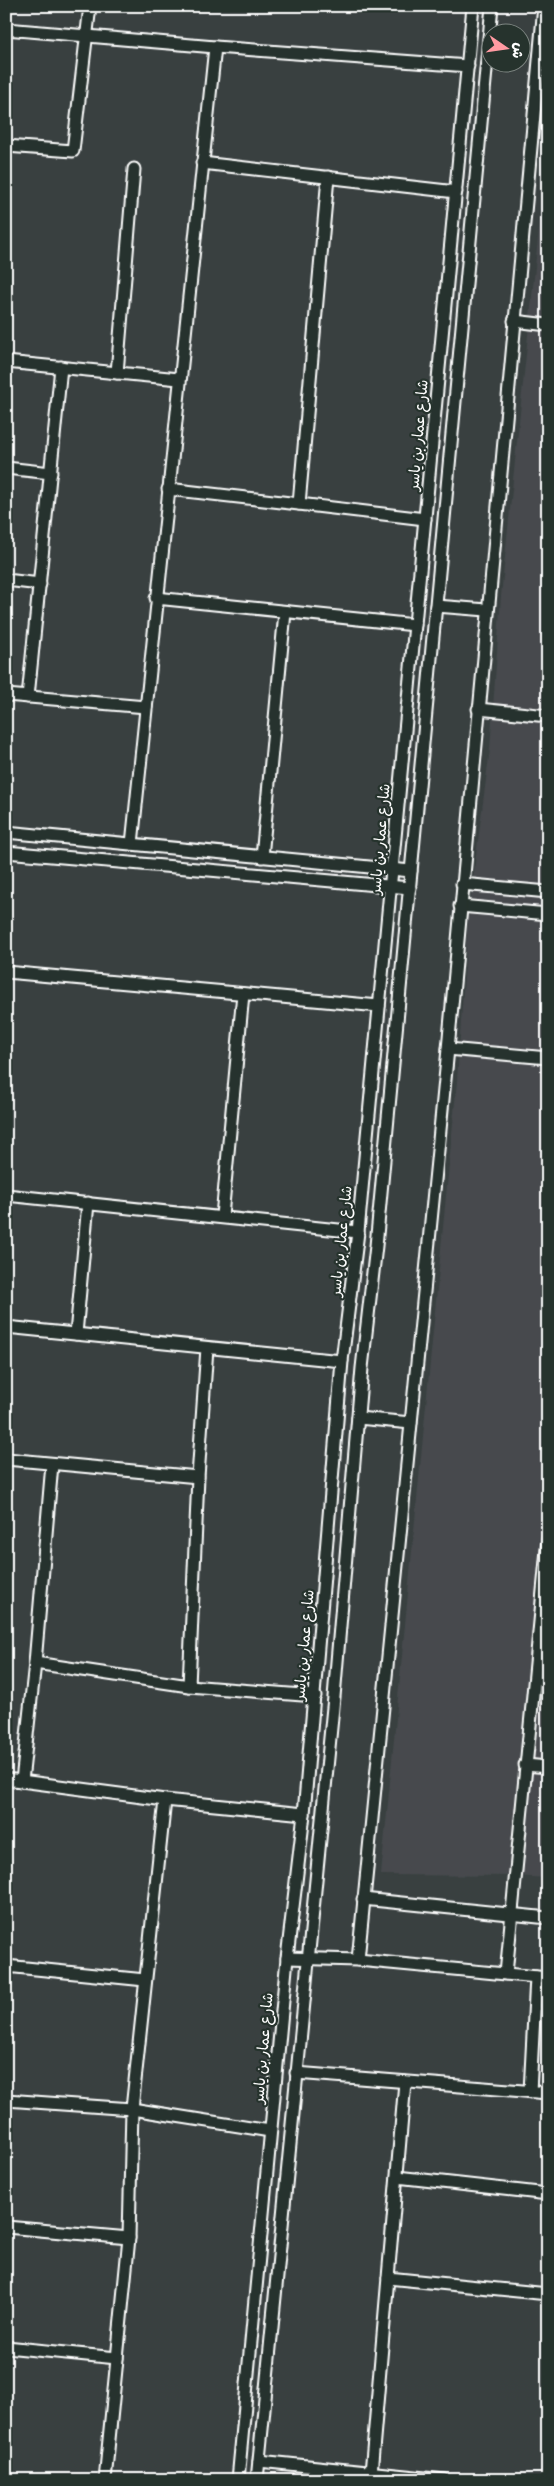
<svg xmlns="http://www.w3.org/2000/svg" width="554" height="2486" font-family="Pangolin,'Playpen Sans Arabic',sans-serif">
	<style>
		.built { fill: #464a4d }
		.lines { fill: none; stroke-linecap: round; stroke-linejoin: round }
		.minor-casing { stroke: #fff; stroke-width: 15 }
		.minor { stroke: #26332d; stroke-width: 11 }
		.labels { text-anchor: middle; stroke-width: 4.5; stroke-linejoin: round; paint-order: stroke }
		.street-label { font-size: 15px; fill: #fff; stroke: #26332d }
	</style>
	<rect width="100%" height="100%" fill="#394040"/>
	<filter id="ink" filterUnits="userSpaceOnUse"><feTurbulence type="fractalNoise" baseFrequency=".02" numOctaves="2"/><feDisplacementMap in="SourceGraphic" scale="10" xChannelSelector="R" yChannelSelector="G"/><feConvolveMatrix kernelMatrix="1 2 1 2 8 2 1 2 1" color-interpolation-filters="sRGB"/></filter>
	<g filter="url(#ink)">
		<polygon class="built" points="548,142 548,1878 515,1876 381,1875 457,1081 468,917 490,749 501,596"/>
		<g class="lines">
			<g class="minor-casing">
				<g id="minor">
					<polyline points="6,29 215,47 468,66"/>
					<polyline points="6,146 73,151 90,6"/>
					<polyline points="202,163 456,192"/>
					<polyline points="328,177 299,504 425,519"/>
					<polyline points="514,321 548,325"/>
					<polyline points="6,362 179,379"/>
					<polyline points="117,373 134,169"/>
					<polyline points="6,468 51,473"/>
					<polyline points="168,489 299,504"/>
					<polyline points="6,580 40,584"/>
					<polyline points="156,598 415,625"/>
					<polyline points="436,606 487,610"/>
					<polyline points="6,695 146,707"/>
					<polyline points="28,697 61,367"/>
					<polyline points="478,709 548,716"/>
					<polyline points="6,832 411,871"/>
					<polyline points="132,844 215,47"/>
					<polyline points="6,852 410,888"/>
					<polyline points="262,857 285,612"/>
					<polyline points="462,884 548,892"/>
					<polyline points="460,906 548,914"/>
					<polyline points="6,972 379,1006"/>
					<polyline points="448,1049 548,1058"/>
					<polyline points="6,1195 358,1232"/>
					<polyline points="222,1216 243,994"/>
					<polyline points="6,1327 342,1361"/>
					<polyline points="76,1334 88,1203"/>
					<polyline points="358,1418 411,1423"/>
					<polyline points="6,1459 198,1477"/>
					<polyline points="35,1663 189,1686 315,1696"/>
					<polyline points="189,1686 198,1477 207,1348"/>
					<polyline points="525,1765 548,1767"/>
					<polyline points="6,1779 165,1800 304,1814"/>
					<polyline points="22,1781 35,1663 52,1464"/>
					<polyline points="363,1899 548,1918"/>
					<polyline points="287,1958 358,1960 548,1978"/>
					<polyline points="358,1960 448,1049 544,6"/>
					<polyline points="6,1966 145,1980"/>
					<polyline points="506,1974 548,1539"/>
					<polyline points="296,2073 548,2093"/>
					<polyline points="530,2092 536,1977"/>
					<polyline points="6,2100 132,2109 270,2131"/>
					<polyline points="397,2177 548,2194"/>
					<polyline points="6,2227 129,2238"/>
					<polyline points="388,2278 548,2294"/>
					<polyline points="6,2347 117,2358"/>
					<polyline points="259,2461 445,2480"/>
					<polyline points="371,2473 405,2082"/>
					<polyline points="105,2480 129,2238 132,2109 165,1800"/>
					<polyline points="238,2480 287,1958 304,1814 342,1361 358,1232 473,6"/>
					<polyline points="257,2480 334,1697 362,1368 376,1246 492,6"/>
				</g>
			</g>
			<use href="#minor" class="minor"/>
		</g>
	</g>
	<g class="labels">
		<g class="street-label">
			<text transform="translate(418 435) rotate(-85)" y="5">شارع عمار بن ياسر</text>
			<text transform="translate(380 839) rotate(-85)" y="5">شارع عمار بن ياسر</text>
			<text transform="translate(341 1241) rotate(-84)" y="5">شارع عمار بن ياسر</text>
			<text transform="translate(304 1645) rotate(-85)" y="5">شارع عمار بن ياسر</text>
			<text transform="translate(263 2048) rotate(-85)" y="5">شارع عمار بن ياسر</text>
		</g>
	</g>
	<rect width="554" height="2486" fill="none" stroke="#26332d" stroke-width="25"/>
	<rect x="12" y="12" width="529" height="2461" fill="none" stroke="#fff" stroke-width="2" filter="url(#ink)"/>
	<g transform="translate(506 48) rotate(103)"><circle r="24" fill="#26332d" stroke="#7d8581"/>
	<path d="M0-4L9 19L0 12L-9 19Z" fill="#ff9aa2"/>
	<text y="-8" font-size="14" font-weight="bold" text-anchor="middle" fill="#ffffff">ش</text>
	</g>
</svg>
